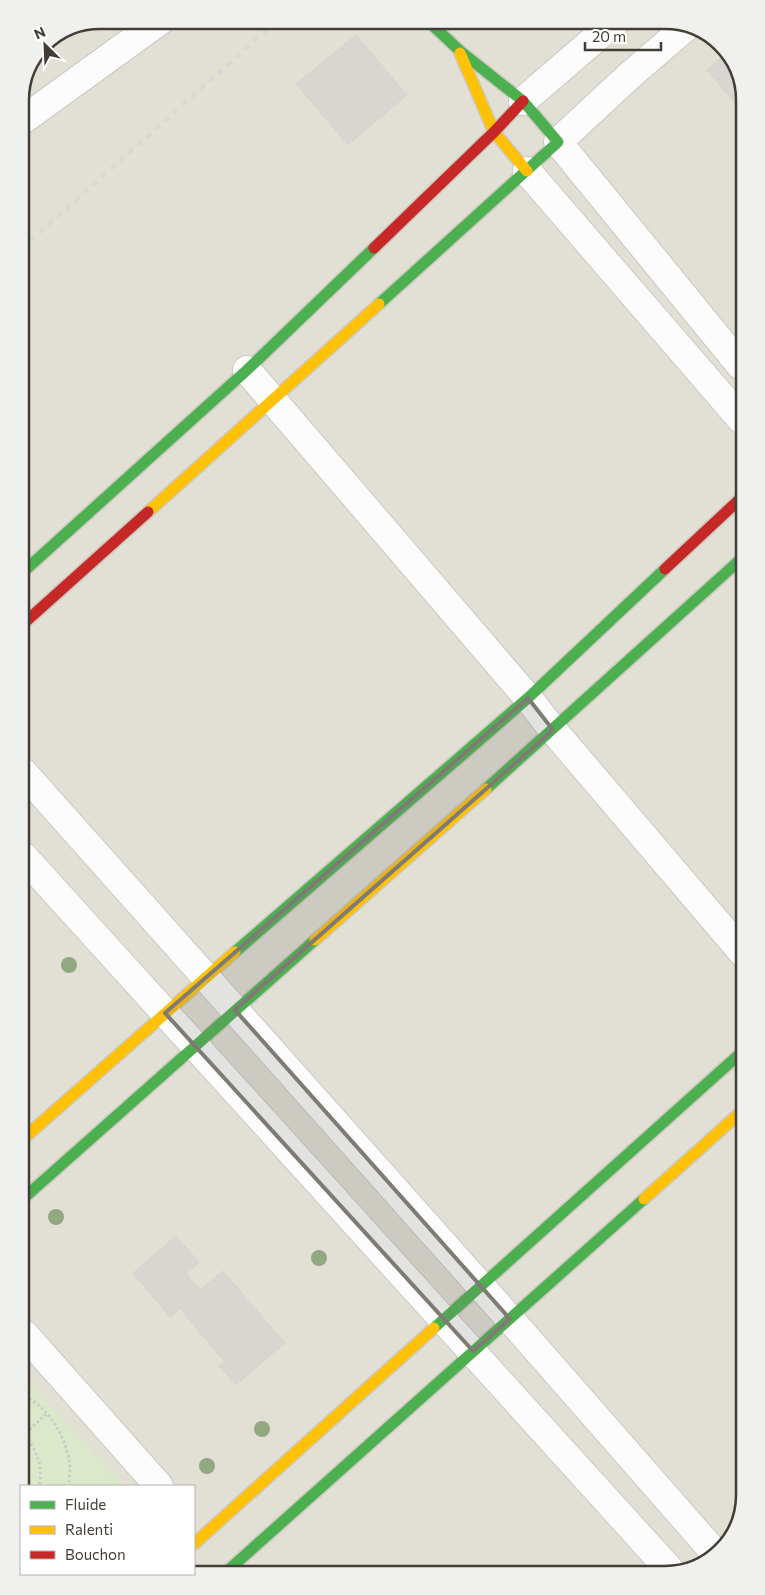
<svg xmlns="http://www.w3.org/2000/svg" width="765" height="1595" font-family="Commissioner,sans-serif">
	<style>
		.residential { fill: #e2dfd5 }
		.green { fill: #dbe8c9 }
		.building { fill: #d8d6d0; stroke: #d6d4ce }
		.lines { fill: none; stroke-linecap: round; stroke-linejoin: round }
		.street-casing { stroke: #cac9c4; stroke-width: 30 }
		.fast-casing { stroke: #cccabf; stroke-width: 14 }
		.slow-casing { stroke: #cccabf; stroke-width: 14 }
		.jam-casing { stroke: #cccabf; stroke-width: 14 }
		.path { stroke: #cccbc7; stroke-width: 3; stroke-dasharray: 2.5 2.5; stroke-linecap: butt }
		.street { stroke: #fcfcfc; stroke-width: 28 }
		.fast { stroke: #4caf50; stroke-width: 11 }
		.slow { stroke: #ffc107; stroke-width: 11 }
		.jam { stroke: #c62828; stroke-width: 11 }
		.rail { stroke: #d8d8d7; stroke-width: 4; stroke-dasharray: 6 6; stroke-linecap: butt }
		.tree { fill: #91a881 }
		.marked { fill: #7f7b74; fill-opacity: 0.2; stroke: #7f7b74; stroke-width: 4; stroke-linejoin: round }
		.rim { fill: none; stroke: #433e35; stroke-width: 2.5 }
	</style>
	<rect width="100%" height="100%" fill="#eeede8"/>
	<polygon class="residential" points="100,20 671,20 714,36 739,69 745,1496 731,1540 696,1569 95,1575 91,1574 194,1574 194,1486 26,1486 20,95 43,43"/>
	<polygon class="green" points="25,1378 124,1486 26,1486"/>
	<g class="building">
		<polygon points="356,35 407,95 348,145 296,84"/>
		<polygon points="727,53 739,69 739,108 707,70"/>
		<polygon points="176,1236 199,1262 186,1274 200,1290 223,1271 285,1343 236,1385 219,1366 225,1362 180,1309 170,1317 133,1273"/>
	</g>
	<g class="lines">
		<g class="street-casing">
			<g id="street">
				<polyline points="687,26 628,77 558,142 740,365"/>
				<polyline points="523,101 617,20"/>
				<polyline points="20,122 161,20"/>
				<polyline points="527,171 741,419"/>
				<polyline points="247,370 528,698 553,730 743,953"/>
				<polyline points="23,772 510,1319 715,1553"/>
				<polyline points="23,856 669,1569"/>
				<polyline points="25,1335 159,1486"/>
			</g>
		</g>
		<g class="fast-casing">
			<g id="fast">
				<polyline points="379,304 558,142 523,101 460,51 427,20"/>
				<polyline points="22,573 247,370 374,248"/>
				<polyline points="486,789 741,559"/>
				<polyline points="235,952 528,698 665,569"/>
				<polyline points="25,1197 315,940"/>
				<polyline points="434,1328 743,1051"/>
				<polyline points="224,1574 644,1199"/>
			</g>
		</g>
		<g class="slow-casing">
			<g id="slow">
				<polyline points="460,53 494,132 527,171"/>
				<polyline points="148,512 379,304"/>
				<polyline points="315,940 486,789"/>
				<polyline points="24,1138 235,952"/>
				<polyline points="644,1199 743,1110"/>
				<polyline points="194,1544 434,1328"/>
			</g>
		</g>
		<g class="jam-casing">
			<g id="jam">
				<polyline points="374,248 494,132 523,101"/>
				<polyline points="665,569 741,498"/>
				<polyline points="22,625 148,512"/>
			</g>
		</g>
		<g class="path">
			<path d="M25,1396C48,1408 64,1434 69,1459C71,1467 69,1478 69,1486"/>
			<polyline points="26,1433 46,1414"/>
			<path d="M26,1435C36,1452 44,1466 39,1486"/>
		</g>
		<use href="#street" class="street"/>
		<use href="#fast" class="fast"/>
		<use href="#slow" class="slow"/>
		<use href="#jam" class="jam"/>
		<polyline class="rail" points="21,249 278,20"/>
	</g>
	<g class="tree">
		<circle cx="69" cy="965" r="8"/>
		<circle cx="56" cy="1217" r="8"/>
		<circle cx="319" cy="1258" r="8"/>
		<circle cx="262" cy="1429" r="8"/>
		<circle cx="207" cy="1466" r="8"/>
	</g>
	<path class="marked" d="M528,698L553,730L235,1010L510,1319L473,1351L165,1013Z"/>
	<path d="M0 0H765V1595H0ZM100 29H665A71 71 0 0 1 736 100V1495A71 71 0 0 1 665 1566H100A71 71 0 0 1 29 1495V100A71 71 0 0 1 100 29Z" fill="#f0f0ef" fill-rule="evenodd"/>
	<path class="rim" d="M100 29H665A71 71 0 0 1 736 100V1495A71 71 0 0 1 665 1566H100A71 71 0 0 1 29 1495V100A71 71 0 0 1 100 29Z"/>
	<rect x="20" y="1485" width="175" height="90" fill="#ffffff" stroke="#b4b2ae"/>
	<rect x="30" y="1501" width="25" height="8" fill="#4caf50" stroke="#b4b2ae"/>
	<text x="65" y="1510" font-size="15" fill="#433e35">Fluide</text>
	<rect x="30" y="1526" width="25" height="8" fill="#ffc107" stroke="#b4b2ae"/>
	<text x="65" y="1535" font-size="15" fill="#433e35">Ralenti</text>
	<rect x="30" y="1551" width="25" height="8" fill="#c62828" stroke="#b4b2ae"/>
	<text x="65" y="1560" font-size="15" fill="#433e35">Bouchon</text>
	<g transform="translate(45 45) rotate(336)" stroke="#ffffff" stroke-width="4" paint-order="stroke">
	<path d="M0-4L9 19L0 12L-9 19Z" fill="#433e35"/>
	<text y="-8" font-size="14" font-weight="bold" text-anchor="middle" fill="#433e35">N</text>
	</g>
	<path d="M585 42v8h76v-8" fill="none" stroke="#433e35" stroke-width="2.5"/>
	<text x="592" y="42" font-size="15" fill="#433e35" stroke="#ffffff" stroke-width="4" paint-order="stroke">20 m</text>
</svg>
